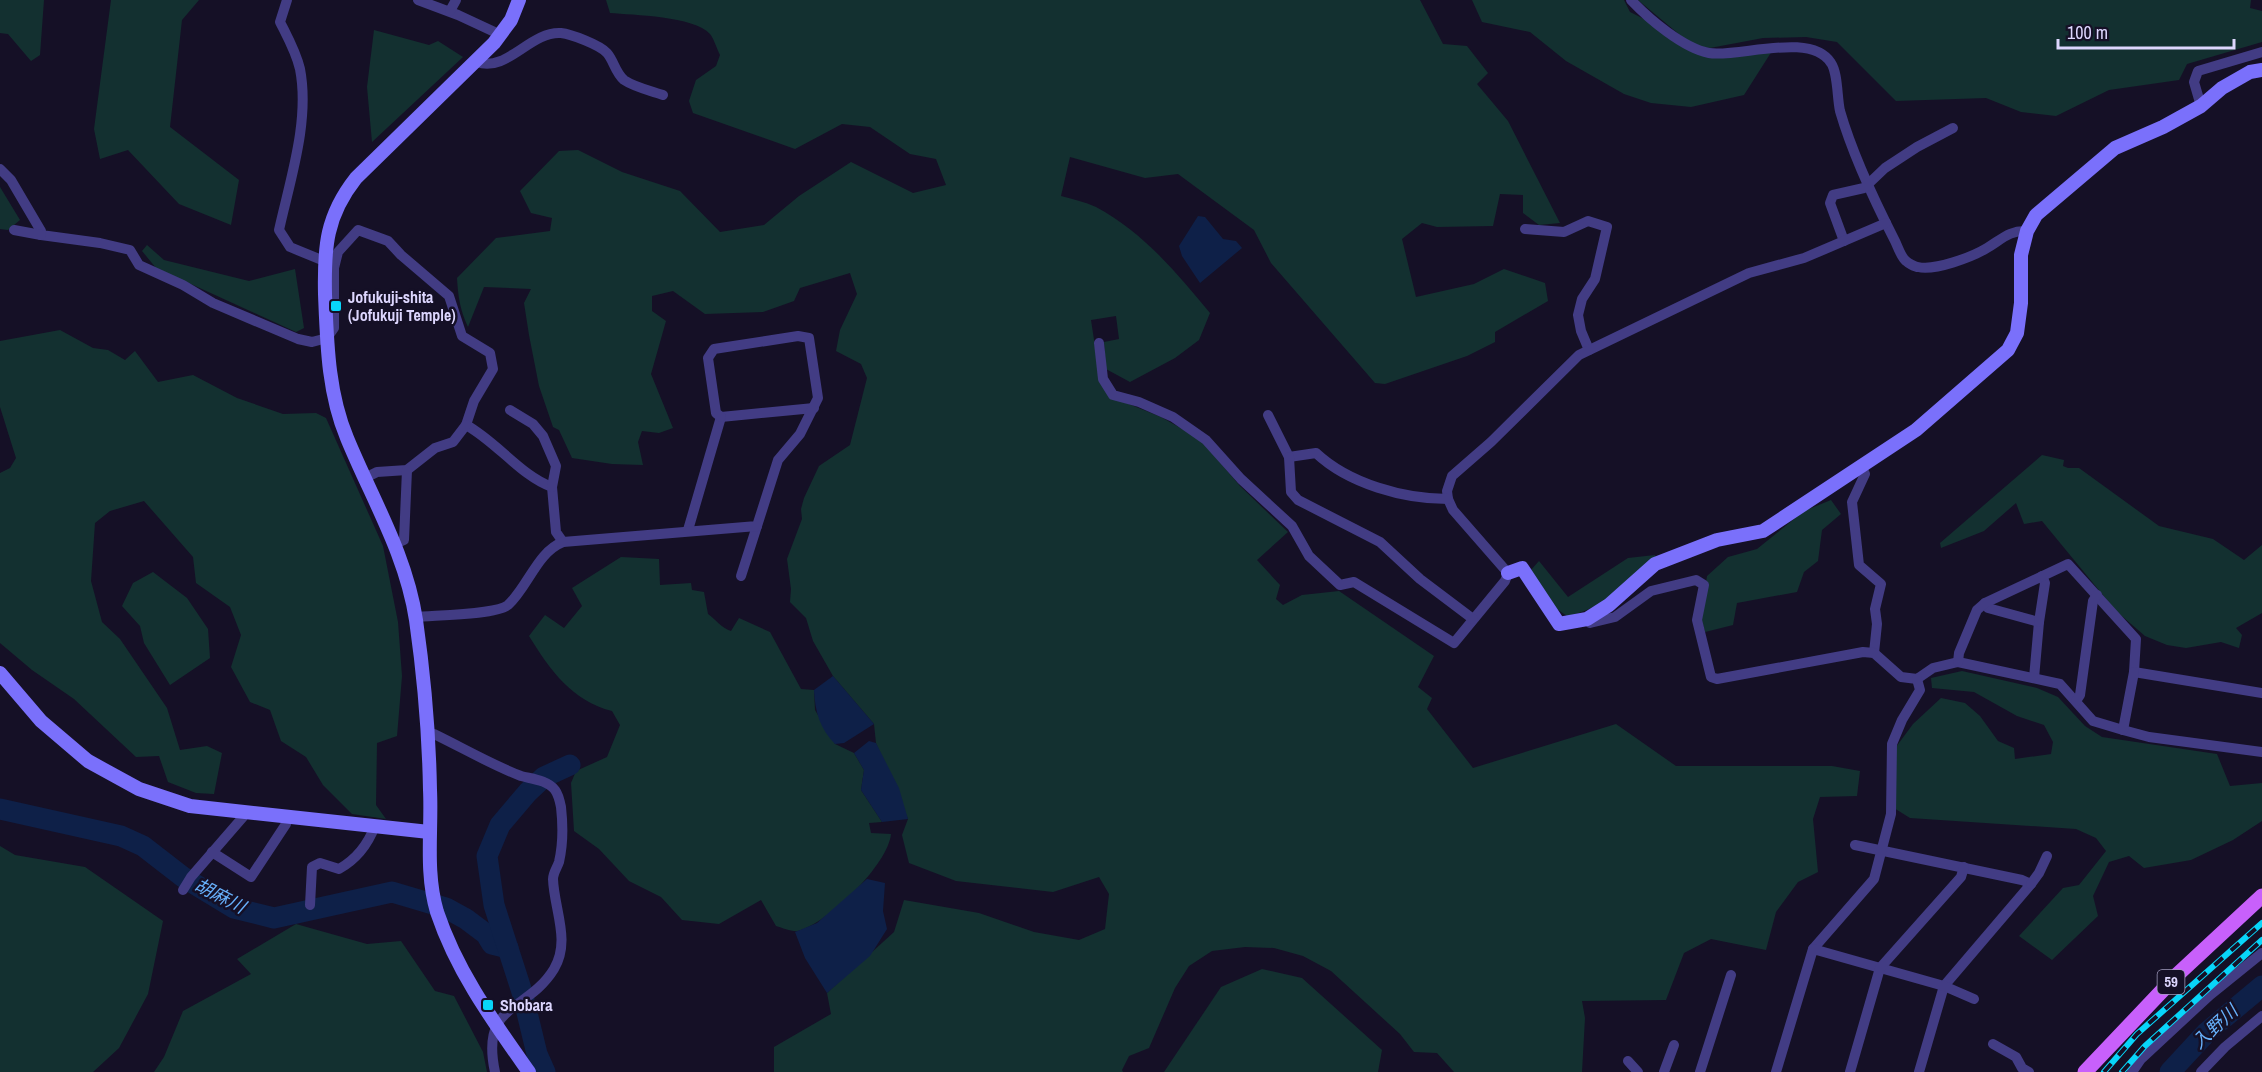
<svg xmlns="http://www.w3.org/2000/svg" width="2262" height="1072" font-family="'Archivo Narrow','Noto Sans JP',sans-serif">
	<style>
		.green { fill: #133030 }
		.water { fill: #0e2048 }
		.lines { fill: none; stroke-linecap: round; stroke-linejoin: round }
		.river { stroke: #0e2048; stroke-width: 21 }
		.street { stroke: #423c84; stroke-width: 10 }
		.secondary { stroke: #7a70fb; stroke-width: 14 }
		.primary { stroke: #c860fb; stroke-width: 15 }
		.rail-casing { stroke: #08d5f9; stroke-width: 6 }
		.rail { stroke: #151026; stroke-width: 4; stroke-dasharray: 11; stroke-linecap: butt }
		.poi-dot { fill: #08d5f9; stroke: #151026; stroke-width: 2 }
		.labels { text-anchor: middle; stroke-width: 5; stroke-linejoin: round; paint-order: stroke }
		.shield { fill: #151026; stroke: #a19bbd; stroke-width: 1.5 }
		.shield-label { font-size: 15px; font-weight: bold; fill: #ddd6fe }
		.poi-label { font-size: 16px; font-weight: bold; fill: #ddd6fe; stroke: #151026; text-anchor: start }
		.water-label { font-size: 18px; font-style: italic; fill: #67b0fb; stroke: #151026 }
	</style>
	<rect width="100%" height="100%" fill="#151026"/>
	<g class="green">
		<polygon points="0,0 44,0 40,55 31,61 8,34 0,33"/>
		<polygon points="111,0 199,0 182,20 170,127 239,180 231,225 179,204 128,150 100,159 94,129"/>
		<path d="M606,0H1420L1443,44L1467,46L1488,73L1477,84L1508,121L1560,223L1539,225L1523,213V195L1500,194L1493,226L1437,227L1422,223L1402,239L1416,297L1474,284L1504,269L1545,283L1548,301L1495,332V342L1467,356L1385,384L1375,383L1271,263L1254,230L1178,174L1145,178L1070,157L1061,196C1072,199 1085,202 1096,207C1143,232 1177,273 1210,313L1199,340L1175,358L1130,382L1106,369L1104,342L1119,339L1116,316L1091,320L1100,379L1114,398L1161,417L1200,439L1240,486L1288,532L1257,560L1280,585L1276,599L1283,605L1302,595L1339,591L1434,656L1418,687L1432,698L1427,709L1473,768L1616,724L1676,766H1832L1860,771L1857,796L1820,797L1813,819L1818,872L1798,882L1776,912L1766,950L1711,939L1684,953L1666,1000L1582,1001L1585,1018L1582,1072H1454L1437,1053L1414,1052L1400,1034L1331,971L1303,956L1274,948L1245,947L1212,951L1189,966L1175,988L1149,1048L1129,1056L1122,1070L1123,1072H774V1047L831,1014L827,993L894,932L904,900L979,913L1034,932L1079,940L1105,929L1109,894L1099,877L1053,892L956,881L909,863L902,835L908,819L876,743L874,724L833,676L813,641L806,618L790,602L791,589L787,559L802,519L801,509L804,498L819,466L850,445L867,378L861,364L836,351L840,330L857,294L850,273L800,288L794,301L763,312L705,314L673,291L652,296V311L666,321L651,374L673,428L659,433L642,431L638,442L643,465L612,464L572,458L559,430L553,427L539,386L529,335L524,303L531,289L484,287L468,327C460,310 458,296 457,278L496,238L550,231L552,218L531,213L520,191L559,151L578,150L622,172L680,191L720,232L764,225L799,196L851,162L913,193L946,185L936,159L910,154L870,127L842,124L795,149L693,113L689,101L696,80L716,66L720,55C717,49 714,39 710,34C694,16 633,15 610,13Z"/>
		<polygon points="1472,0 1624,0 1630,12 1650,22 1689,51 1772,51 1744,95 1691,107 1651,103 1624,94 1566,61 1530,32 1482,22"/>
		<polygon points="1638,0 2251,0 2250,8 2262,11 2262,42 2187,64 2179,80 2109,90 2056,116 2021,112 1986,98 1896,101 1837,42 1806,37 1763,38 1710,48 1692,45"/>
		<polygon points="374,30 429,45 438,41 463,57 372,142 367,87"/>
		<polygon points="0,187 20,220 8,230 0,229"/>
		<polygon points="147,245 164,260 249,281 295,269 304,328 296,332 156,268 142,251"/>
		<polygon points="60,330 93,348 108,350 125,360 135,351 158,382 193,375 237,398 283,414 316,413 326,418 383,546 398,622 402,676 397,736 377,743 376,805 386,819 352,814 323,785 306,757 281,741 270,710 250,702 231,667 241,635 230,607 196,583 193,557 144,501 110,511 95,523 91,581 102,622 120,639 167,708 180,750 207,746 222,753 214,794 196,793 168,782 159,756 136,757 74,699 32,670 0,643 0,473 10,468 16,458 0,407 0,341"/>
		<polygon points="2042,455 2064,460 2063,466 2068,468 2079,468 2159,526 2213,539 2244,560 2262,545 2262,613 2236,628 2242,635 2239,648 2221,642 2186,648 2167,645 2145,636 2116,611 2042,521 2024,524 2016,503 1984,531 1941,548 1940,543"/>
		<polygon points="1831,500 1841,514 1822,530 1818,561 1804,572 1797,592 1737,603 1733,625 1705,632 1701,617 1707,576 1728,557 1757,549 1804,511"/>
		<path d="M1655,555L1656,559C1628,583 1603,609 1567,616L1551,605L1531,570L1539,561L1568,597L1628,558Z"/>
		<path d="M621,557L659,559L660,585L691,583L692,590L704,592L708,614C716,620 722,628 731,631L739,618L770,632L801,689L814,690L815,710L835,744L854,753L864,770L861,790L882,822L869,823L871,833L891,834C888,865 828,923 798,931C792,932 783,928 776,926L761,900L719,924L682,920L661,897L629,881L599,849L574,831L571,783L576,771L607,757L620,725L612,711C572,701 550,670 529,636L545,615L564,628L582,606L572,588Z"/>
		<polygon points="153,572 187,598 208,629 210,658 170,685 144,643 140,626 122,606 133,583"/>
		<polygon points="1962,671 2037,688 2058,697 2085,726 2102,737 2217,754 2230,786 2262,783 2262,821 2233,840 2191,860 2144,868 2129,856 2109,862 2093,896 2098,916 2052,960 2019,936 2063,888 2079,885 2106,851 2096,838 2076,829 1910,818 1894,808 1896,747 1913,724 1941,698 1965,703 1980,716 1998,741 2014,748 2015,759 2051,754 2053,742 2044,725 2017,716 1974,692 1932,688 1931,678"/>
		<polygon points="0,846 15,855 85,867 163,921 148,994 119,1048 93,1072 0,1072"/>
		<polygon points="296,924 367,944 401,941 435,991 454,996 483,1052 487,1072 154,1072 164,1057 183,1011 251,974 237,959"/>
		<polygon points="1262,969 1302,978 1382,1050 1378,1072 1164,1072 1221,987"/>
	</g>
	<g class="water">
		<polygon points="1198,216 1205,217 1223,239 1236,241 1242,248 1200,283 1182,256 1179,246"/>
		<path d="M833,676L874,724L844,743L835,744C820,729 815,712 814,690Z"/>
		<polygon points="869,741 876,743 899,788 908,819 882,822 861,790 864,770 854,753"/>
		<polygon points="867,879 885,883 883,911 887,929 870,956 827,993 805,958 795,932 817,923"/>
	</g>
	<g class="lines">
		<g class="river">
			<polyline points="0,809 121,836 143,846 183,877 234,908 274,918 392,892 446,908 466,919 486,934 492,944 508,948"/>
			<polyline points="545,1072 537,1054 522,992 494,905 487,856 500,825 528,792 544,777 570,765"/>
			<polyline points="2170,1072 2207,1032 2262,986"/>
		</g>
		<g class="street">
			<path d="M287,0L280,22C288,38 296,52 300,69C310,121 290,180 279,230L290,247L324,261L330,268H334L338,252L358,230L388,241L401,255L449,296L462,336L490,353L493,369L474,401L466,425C497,442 521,476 552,487L556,532L563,542"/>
			<polyline points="418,0 458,15 501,35"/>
			<path d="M1631,0C1649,19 1683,48 1709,53C1738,58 1811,31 1831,63C1838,73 1837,98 1840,111C1853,156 1874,200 1895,241C1898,247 1901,257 1906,261C1908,263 1915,267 1918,267C1935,271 1972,257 1987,248C2002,239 2010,230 2027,231"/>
			<polyline points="450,11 456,0"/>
			<path d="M477,62C507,73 530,31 561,33C571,34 600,45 607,53C614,61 615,72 624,80C634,87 651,91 663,95"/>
			<polyline points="2201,106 2194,82 2198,71 2262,52"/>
			<polyline points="0,169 11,180 41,231 41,235 100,243 130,250 139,265 183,285 213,303 298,339 312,342 327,338 334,328 334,268"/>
			<polyline points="1525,229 1564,232 1588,221 1607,227 1595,279 1582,299 1578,315 1581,331 1589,350"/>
			<polyline points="14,230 41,235"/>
			<polyline points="1844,241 1830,203 1833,195 1864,188 1885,168 1917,147 1953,128"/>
			<polyline points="1099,343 1103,379 1113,395 1139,402 1173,417 1206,440 1241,479 1292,526 1309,556 1340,585 1354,582 1454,643 1505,581 1508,573 1453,510 1448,499 1447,491 1452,476 1491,442 1579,355 1749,273 1804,258 1886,223"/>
			<polyline points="510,410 533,424 543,436 556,466 552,487"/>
			<path d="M1268,415L1289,457L1316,453C1349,484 1404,499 1448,499"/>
			<polyline points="721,417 814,408"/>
			<polyline points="1289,457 1291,492 1298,500 1380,542 1420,579 1473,619"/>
			<polyline points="1861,466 1865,474 1852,502 1859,565 1881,584 1875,609 1877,624 1874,653"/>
			<polyline points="365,478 377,472 407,470 435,448 453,442 466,425"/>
			<polyline points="688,530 721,417"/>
			<polyline points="395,544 404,540 407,470"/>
			<polyline points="741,576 757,526"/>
			<polyline points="1985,603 1988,608 2039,622 2034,678"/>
			<path d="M415,617C434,615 496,615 508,605C528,587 537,552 563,542L757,526L778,460L800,434L818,398L809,338L798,336L714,349L708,358L716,413L721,417"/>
			<polyline points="1587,619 1590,623 1615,617 1651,591 1696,580 1704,585 1697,620 1711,677 1717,679 1863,652 1874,653 1901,677 1917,679 1933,668 1958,662 2060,684 2093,721 2123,730 2149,737 2262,752"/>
			<polyline points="2039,622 2045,583 2042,576"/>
			<polyline points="1958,662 1959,653 1977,610 1985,603 2068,564 2136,639 2134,672 2262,693"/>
			<polyline points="2076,701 2080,695 2093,601 2097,595"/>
			<polyline points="2123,730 2134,672"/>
			<path d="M427,736L434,734C463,748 492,765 521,776C532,779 547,780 555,790C558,794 560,802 561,807C563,825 563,845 559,862C557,868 553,873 553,879C554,909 571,941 554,969C527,1013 480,1002 495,1072"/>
			<polyline points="1855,845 2022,880 2031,884 1944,986 1919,1072"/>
			<polyline points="212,852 251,877 286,824 288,816"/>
			<polyline points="2031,884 2039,873 2047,856"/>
			<polyline points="183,890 191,877 243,817 245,811"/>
			<path d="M310,905L312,867L320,863L339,869C357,859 368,844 375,826"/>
			<polyline points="1813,949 1874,879 1891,814 1892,744 1902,720 1920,690 1917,679"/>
			<polyline points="1993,1044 2016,1057 2022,1068 2029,1072"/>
			<polyline points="1628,1061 1638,1072"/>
			<polyline points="1664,1072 1674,1045"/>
			<polyline points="1700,1072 1731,975"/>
			<polyline points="1776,1072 1813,949 1944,986 1974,999"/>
			<polyline points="1850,1072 1880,968 1961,877 1964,867"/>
			<polyline points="2132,1072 2141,1059 2210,995 2262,953"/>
			<polyline points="2201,1072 2225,1047 2262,1016"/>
		</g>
		<g class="secondary">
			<path d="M519,0L511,20L494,43L356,178C326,216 324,247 325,294C327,343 328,393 347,438C372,499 406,554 416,620C424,676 429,733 430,790C432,830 425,872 437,912C457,972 493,1021 529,1072"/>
			<polyline points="1508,573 1522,568 1559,624 1587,619 1609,605 1655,564 1717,540 1763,531 1916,430 2008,350 2017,333 2021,303 2021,255 2027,231 2036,215 2115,148 2163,127 2201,106 2222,88 2250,72 2262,70"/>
			<polyline points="0,673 41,721 88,761 139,789 190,806 429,832"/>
		</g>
		<polyline class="primary" points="2085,1072 2178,974 2262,896"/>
		<g class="rail-casing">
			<g id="rail">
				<polyline points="2104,1072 2137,1034 2262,923"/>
				<polyline points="2122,1072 2145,1046 2262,940"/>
			</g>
		</g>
		<use href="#rail" class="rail"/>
	</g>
	<g class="poi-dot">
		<rect x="330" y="300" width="12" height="12" rx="3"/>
		<rect x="482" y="999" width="12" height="12" rx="3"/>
	</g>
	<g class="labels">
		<rect class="shield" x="2157.5" y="970" width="27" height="24" rx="4.5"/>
		<g class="shield-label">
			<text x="2171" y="987">59</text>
		</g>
		<g class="poi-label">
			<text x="348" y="303">Jofukuji-shita<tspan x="348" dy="18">(Jofukuji Temple)</tspan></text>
			<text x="500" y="1011">Shobara</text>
		</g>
		<g class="water-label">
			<text transform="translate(220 896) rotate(27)" y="6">胡麻川</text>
			<text transform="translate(2215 1027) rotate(-43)" y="6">入野川</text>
		</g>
	</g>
	<path d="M2058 39v9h176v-9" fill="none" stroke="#ddd6fe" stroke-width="3"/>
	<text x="2067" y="39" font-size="18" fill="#ddd6fe" stroke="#151026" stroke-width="4.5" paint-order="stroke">100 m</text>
</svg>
